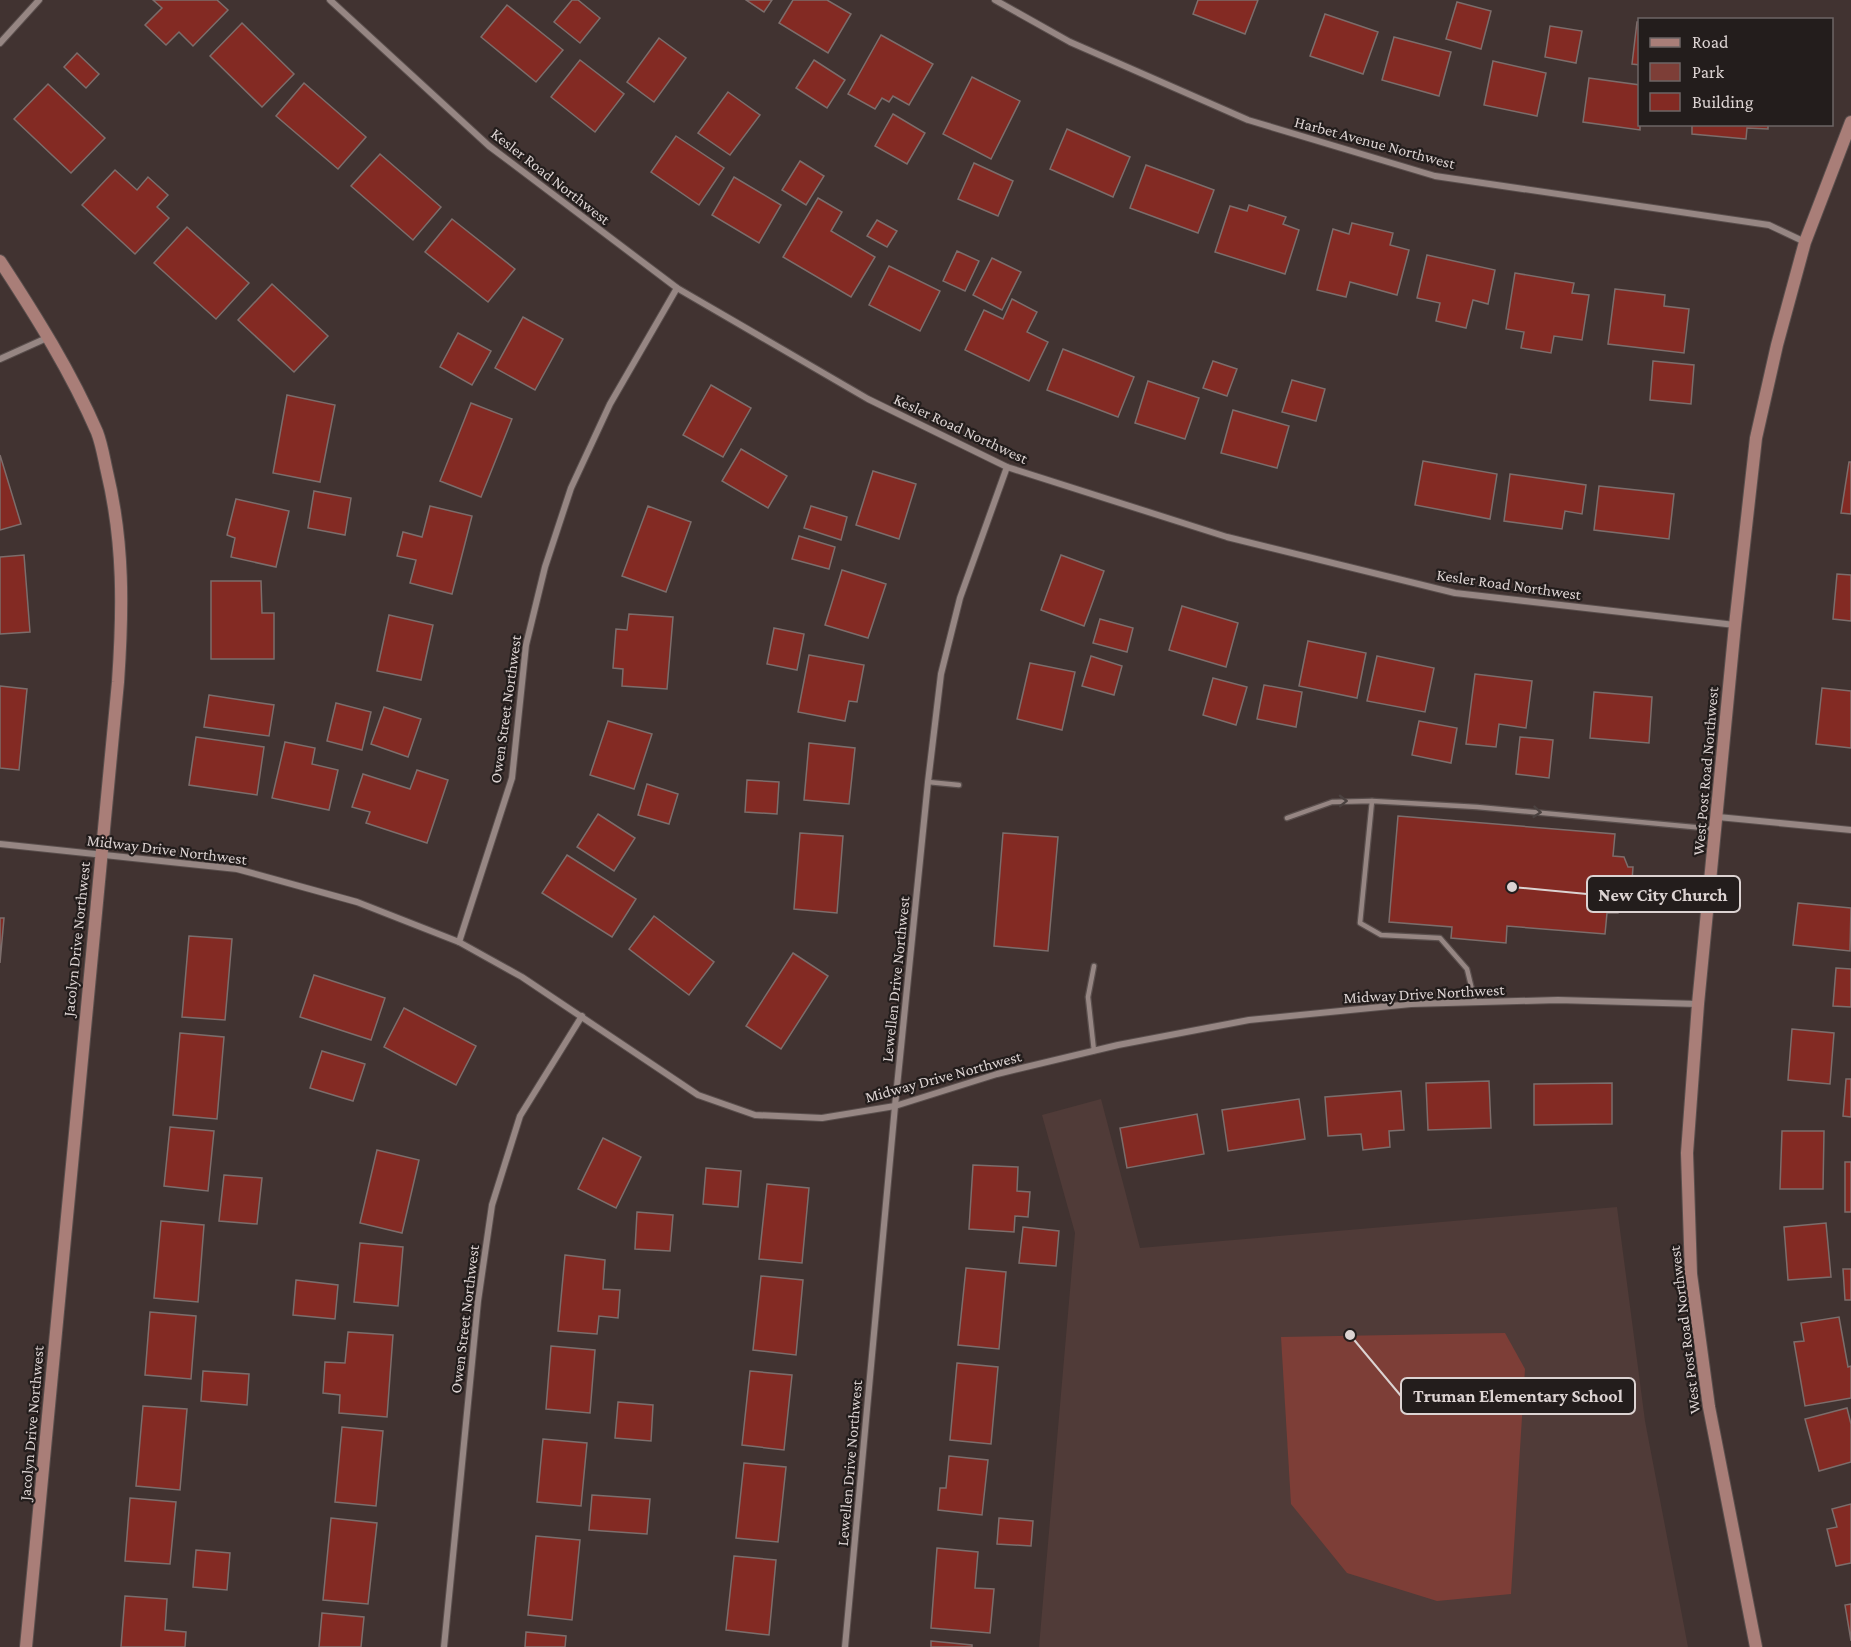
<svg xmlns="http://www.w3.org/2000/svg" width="1851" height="1647" font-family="'Crimson Pro',serif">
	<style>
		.built { fill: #503b38 }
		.green { fill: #7d3e37 }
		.building { fill: #832a23; stroke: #7c6d6b; stroke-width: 1.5 }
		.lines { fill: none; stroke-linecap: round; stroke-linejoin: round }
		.lane-casing { stroke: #5a4f4d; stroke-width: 7 }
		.street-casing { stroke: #5a4f4d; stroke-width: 8 }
		.secondary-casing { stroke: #5a4f4d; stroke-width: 14 }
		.lane { stroke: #968683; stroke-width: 4.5 }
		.street { stroke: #968683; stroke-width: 6 }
		.secondary { stroke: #a97e78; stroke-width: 12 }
		.oneway { stroke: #4b4240 }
		.labels { text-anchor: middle; stroke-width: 4.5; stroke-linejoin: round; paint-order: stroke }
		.street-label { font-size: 16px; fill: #dcd3d2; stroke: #231d1c }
		.leader { fill: none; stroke: #dcd3d2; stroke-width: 2 }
		.callout-dot { fill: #dcd3d2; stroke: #231d1c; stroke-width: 2 }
		.callout { fill: #231d1c; stroke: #dcd3d2; stroke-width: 2 }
		.callout-label { font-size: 18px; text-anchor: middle; font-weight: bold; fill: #dcd3d2 }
	</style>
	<rect width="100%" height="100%" fill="#413331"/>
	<polygon class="built" points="1101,1099 1140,1248 1617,1207 1645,1421 1688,1647 1039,1647 1075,1233 1042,1115"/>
	<polygon class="green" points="1505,1333 1525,1369 1511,1594 1437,1601 1347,1573 1291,1504 1281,1337"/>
	<g class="building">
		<polygon points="153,0 217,0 228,10 193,46 179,32 166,45 145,25 162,8"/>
		<polygon points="572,0 578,0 600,18 580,43 554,22"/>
		<polygon points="746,0 772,0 764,12"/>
		<polygon points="793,0 827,0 851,14 828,53 779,23"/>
		<polygon points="1198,0 1258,0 1245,34 1193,14"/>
		<polygon points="1457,2 1491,11 1481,49 1446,39"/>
		<polygon points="507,5 563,50 536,82 481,37"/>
		<polygon points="1325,14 1378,32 1363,74 1310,56"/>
		<polygon points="1637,22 1640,22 1640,65 1632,64"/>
		<polygon points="242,23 294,74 262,107 210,56"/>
		<polygon points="1550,26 1582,31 1576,63 1545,57"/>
		<polygon points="881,35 933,64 909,105 893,96 889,102 882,98 875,109 848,94"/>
		<polygon points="1394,37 1451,52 1439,96 1382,80"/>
		<polygon points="659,38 686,58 654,102 627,82"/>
		<polygon points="77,53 99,74 86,88 64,67"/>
		<polygon points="580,60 624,94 595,132 551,97"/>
		<polygon points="814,60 845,80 827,108 796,88"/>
		<polygon points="1493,61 1546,73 1537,116 1484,105"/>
		<polygon points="972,77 1020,101 991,159 943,134"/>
		<polygon points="1589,78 1640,85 1640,130 1583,122"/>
		<polygon points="304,83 366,137 338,169 276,116"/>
		<polygon points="48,84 105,138 71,173 14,119"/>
		<polygon points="728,92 760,115 730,155 698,133"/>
		<polygon points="893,114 925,133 907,164 875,146"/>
		<polygon points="1692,124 1768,124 1768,129 1747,128 1746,139 1692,134"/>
		<polygon points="1067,129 1130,157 1113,197 1050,169"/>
		<polygon points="676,136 724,168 699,205 651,172"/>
		<polygon points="380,154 441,207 413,240 351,186"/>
		<polygon points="800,161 824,176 806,205 782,190"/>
		<polygon points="974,163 1013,181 998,216 958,199"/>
		<polygon points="1146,165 1214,190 1198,233 1130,208"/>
		<polygon points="115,170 137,190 148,177 168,195 157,207 169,218 135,254 82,205"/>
		<polygon points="734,177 781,205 759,243 712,215"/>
		<polygon points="818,198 842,212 831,231 875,257 851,297 783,257"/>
		<polygon points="1249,205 1286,217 1283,224 1299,230 1285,274 1215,252 1230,206 1247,211"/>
		<polygon points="452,219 515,269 488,302 425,252"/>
		<polygon points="877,220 897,231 887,247 867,236"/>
		<polygon points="1352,223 1393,233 1390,245 1409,250 1397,295 1350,282 1346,297 1317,290 1333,229 1349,234"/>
		<polygon points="187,227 249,283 216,319 154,263"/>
		<polygon points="957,251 979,261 965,291 943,281"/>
		<polygon points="1427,255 1495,270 1488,304 1473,300 1466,328 1436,321 1440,303 1417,298"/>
		<polygon points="992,258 1021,272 1002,310 973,295"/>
		<polygon points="889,266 940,291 920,331 869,305"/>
		<polygon points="1515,273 1574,283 1572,293 1589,295 1582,340 1554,336 1551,353 1521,348 1524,332 1506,329"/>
		<polygon points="272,284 328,336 294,372 238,320"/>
		<polygon points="1615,289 1665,295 1664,306 1689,309 1684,353 1608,344"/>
		<polygon points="1012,299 1037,312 1027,332 1048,342 1029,381 965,350 984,310 1003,319"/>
		<polygon points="523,317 563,339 535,390 495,368"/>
		<polygon points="458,333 491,351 472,385 440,367"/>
		<polygon points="1063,349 1134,377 1118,417 1047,390"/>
		<polygon points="1213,361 1237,369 1227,396 1203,388"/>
		<polygon points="1653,361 1694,365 1691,404 1650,400"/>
		<polygon points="1292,380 1325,389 1316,421 1282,412"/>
		<polygon points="1148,381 1199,398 1185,439 1135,423"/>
		<polygon points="711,385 751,408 723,457 683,435"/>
		<polygon points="287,395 335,405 320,482 273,473"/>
		<polygon points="471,403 512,419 481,497 440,481"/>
		<polygon points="1233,410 1289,426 1277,468 1221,453"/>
		<polygon points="741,449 787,476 768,508 722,481"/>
		<polygon points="0,455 21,524 0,530"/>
		<polygon points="1423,461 1497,474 1490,519 1415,505"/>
		<polygon points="1849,462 1851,462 1851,514 1841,513"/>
		<polygon points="873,471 916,484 899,539 856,525"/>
		<polygon points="1510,474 1586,485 1582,514 1565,511 1562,529 1504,521"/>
		<polygon points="1599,486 1674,494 1669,539 1594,530"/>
		<polygon points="314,491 351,498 345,535 308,528"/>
		<polygon points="236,499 289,511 276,567 231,557 235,538 227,535"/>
		<polygon points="430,506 472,516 452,594 410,583 416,560 397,556 403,532 422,537"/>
		<polygon points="648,506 691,522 666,592 622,576"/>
		<polygon points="811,506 847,517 841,540 804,528"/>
		<polygon points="799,536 835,547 829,569 792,559"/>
		<polygon points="24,555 30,632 0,634 0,557"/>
		<polygon points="1061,555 1104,571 1084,626 1041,610"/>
		<polygon points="842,570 886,584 868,638 825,625"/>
		<polygon points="1837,574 1851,575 1851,621 1833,619"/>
		<polygon points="211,581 261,581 262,613 274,613 274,659 211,659"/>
		<polygon points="1182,606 1238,623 1226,667 1169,650"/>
		<polygon points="629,614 673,617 667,689 622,686 623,669 613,668 616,629 627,630"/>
		<polygon points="389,615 433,625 421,680 377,671"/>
		<polygon points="1100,619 1133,628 1127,652 1093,643"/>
		<polygon points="774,628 804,634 797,670 767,664"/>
		<polygon points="1308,641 1366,653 1357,698 1299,686"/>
		<polygon points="809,655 864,665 857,702 849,701 845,721 798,712"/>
		<polygon points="1091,656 1122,666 1114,695 1082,686"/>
		<polygon points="1377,656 1434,668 1425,712 1367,701"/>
		<polygon points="1030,663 1075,672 1062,730 1017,719"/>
		<polygon points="1475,674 1532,681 1526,728 1499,724 1496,747 1466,744"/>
		<polygon points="1213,678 1247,687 1236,725 1203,715"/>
		<polygon points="1264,685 1302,692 1296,727 1257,719"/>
		<polygon points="0,686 27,689 19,770 0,768"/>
		<polygon points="1822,688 1851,691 1851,748 1816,744"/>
		<polygon points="1594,692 1652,697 1649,743 1590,738"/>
		<polygon points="209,695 274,705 269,736 204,727"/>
		<polygon points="336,703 371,712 362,750 327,741"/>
		<polygon points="384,707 421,719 408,757 371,744"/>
		<polygon points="608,721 652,734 634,789 590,775"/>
		<polygon points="1419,721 1457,728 1451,763 1412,755"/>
		<polygon points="196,737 264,747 257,795 189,785"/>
		<polygon points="1520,737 1553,740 1549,778 1516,774"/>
		<polygon points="285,742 315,748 312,764 338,770 329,810 272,798"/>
		<polygon points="809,743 855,748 849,804 804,800"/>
		<polygon points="417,770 448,780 427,843 366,823 370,812 352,807 363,774 410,789"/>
		<polygon points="747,780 779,782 777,814 745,812"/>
		<polygon points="647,784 678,794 669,824 638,815"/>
		<polygon points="598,814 635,838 614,871 577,847"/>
		<polygon points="1398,816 1615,834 1613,856 1624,857 1628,867 1633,867 1630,907 1625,906 1618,913 1607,913 1605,934 1507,926 1506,943 1451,938 1452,927 1389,922"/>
		<polygon points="800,833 843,836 837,913 794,909"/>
		<polygon points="1003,833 1058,837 1048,951 994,946"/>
		<polygon points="567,855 636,899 612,937 542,893"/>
		<polygon points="1798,903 1851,908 1850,951 1793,945"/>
		<polygon points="654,916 714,962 689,995 629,949"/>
		<polygon points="0,918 4,918 0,963"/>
		<polygon points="189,936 232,939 225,1020 182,1017"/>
		<polygon points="793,953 828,976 781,1049 746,1026"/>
		<polygon points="1836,968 1851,969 1851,1007 1833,1006"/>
		<polygon points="314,975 385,998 371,1040 300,1017"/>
		<polygon points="404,1008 476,1046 456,1085 384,1047"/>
		<polygon points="1792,1029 1834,1033 1830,1084 1788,1080"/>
		<polygon points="180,1033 224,1037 217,1119 173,1115"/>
		<polygon points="322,1051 365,1064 353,1101 310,1088"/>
		<polygon points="1846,1079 1851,1079 1851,1117 1843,1116"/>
		<polygon points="1489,1081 1491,1128 1428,1130 1426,1083"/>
		<polygon points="1612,1083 1612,1124 1534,1125 1534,1084"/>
		<polygon points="1401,1091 1404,1130 1389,1131 1390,1147 1363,1150 1361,1134 1328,1136 1325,1097"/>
		<polygon points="1299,1099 1305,1139 1228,1151 1222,1110"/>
		<polygon points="1197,1114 1204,1154 1127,1168 1120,1128"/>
		<polygon points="170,1127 214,1131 208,1191 164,1186"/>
		<polygon points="1782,1131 1824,1131 1823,1189 1780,1189"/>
		<polygon points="603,1138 641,1157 616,1208 578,1189"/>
		<polygon points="377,1150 419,1160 402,1233 360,1223"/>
		<rect x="1845" y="1162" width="6" height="50"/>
		<polygon points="973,1165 1018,1167 1017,1191 1030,1192 1028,1217 1015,1216 1014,1232 969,1229"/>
		<polygon points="706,1168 741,1171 738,1207 703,1204"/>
		<polygon points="224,1175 262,1178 257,1224 219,1221"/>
		<polygon points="767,1184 809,1188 802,1263 759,1259"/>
		<polygon points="637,1212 673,1215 670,1251 635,1249"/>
		<polygon points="161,1221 204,1225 198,1302 154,1298"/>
		<polygon points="1826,1223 1831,1277 1788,1280 1784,1227"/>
		<polygon points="1023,1227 1059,1231 1056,1266 1019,1263"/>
		<polygon points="360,1243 403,1247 398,1306 354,1302"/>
		<polygon points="565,1255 605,1260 603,1289 620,1290 618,1318 599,1316 597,1334 558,1331"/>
		<polygon points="966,1268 1006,1272 999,1349 958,1345"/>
		<polygon points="1843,1269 1851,1269 1851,1300 1845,1300"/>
		<polygon points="761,1276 803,1280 796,1355 753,1350"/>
		<polygon points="296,1280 338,1285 335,1319 293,1315"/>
		<polygon points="150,1312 196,1316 191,1379 145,1375"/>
		<polygon points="1839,1317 1848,1367 1851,1366 1851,1398 1805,1406 1794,1342 1804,1341 1801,1323"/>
		<polygon points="348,1332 393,1335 387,1417 339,1413 340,1395 323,1393 325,1362 345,1363"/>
		<polygon points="551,1346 595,1350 590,1413 546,1409"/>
		<polygon points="957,1363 998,1367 991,1444 950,1440"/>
		<polygon points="203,1371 249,1374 247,1405 201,1401"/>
		<polygon points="750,1371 792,1375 784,1450 742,1445"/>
		<polygon points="618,1402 653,1405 651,1441 615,1438"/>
		<polygon points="143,1406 187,1409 180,1490 136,1486"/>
		<polygon points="1847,1408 1851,1424 1851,1462 1819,1471 1805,1419"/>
		<polygon points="342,1427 383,1431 376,1506 335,1502"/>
		<polygon points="543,1439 587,1443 581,1506 537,1502"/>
		<polygon points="949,1456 988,1460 982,1515 938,1510 940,1488 946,1488"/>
		<polygon points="744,1463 786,1467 778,1542 736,1538"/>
		<polygon points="592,1495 650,1499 647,1534 589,1530"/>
		<polygon points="130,1498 176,1502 170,1564 125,1561"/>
		<polygon points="1851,1504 1851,1563 1836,1566 1827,1529 1837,1527 1832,1509"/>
		<polygon points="331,1518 377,1523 368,1604 323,1600"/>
		<polygon points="999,1518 1033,1521 1031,1546 997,1544"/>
		<polygon points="536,1536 580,1540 572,1620 528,1615"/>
		<polygon points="937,1548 978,1552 975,1588 994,1589 990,1633 931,1628"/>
		<polygon points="196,1550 230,1553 227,1590 193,1587"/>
		<polygon points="734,1556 776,1560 769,1635 726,1630"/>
		<polygon points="125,1596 167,1599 165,1630 186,1632 185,1647 121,1647"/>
		<polygon points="1851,1604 1851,1641 1845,1605"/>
		<polygon points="322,1613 364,1617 361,1647 319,1647"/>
		<polygon points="526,1632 566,1636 565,1647 525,1647"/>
		<polygon points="931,1641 972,1645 972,1647 931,1647"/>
	</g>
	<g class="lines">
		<g class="lane-casing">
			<g id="lane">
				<polyline points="928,782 959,785"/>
				<polyline points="1372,801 1360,923 1381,935 1440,938 1467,969 1475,1002"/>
				<polyline points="1287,818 1332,802 1372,801 1477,807 1715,829"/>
				<polyline points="1094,1051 1088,997 1094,966"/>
			</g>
		</g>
		<g class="street-casing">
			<g id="street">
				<polyline points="330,0 489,146 677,288 868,399 1007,467 1227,537 1455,593 1735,625"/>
				<polyline points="995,0 1070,42 1248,120 1435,176 1769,225 1805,242"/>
				<polyline points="0,43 39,0"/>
				<polyline points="0,359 49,337"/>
				<polyline points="1718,817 1851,830"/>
				<polyline points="0,844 237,869 357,902 459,942 522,977 698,1095 755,1115 822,1118 895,1106 997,1074 1118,1045 1249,1020 1411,1004 1558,1000 1698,1004"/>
				<polyline points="459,942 512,778 526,645 545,567 571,488 610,404 677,288"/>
				<polyline points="444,1647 478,1301 492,1205 520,1116 582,1016"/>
				<polyline points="845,1647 895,1106 928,782 941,674 960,598 1007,467"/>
			</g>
		</g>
		<g class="secondary-casing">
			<g id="secondary">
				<path d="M0,261C36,316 71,372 97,432C102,445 104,459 107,472C124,543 123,610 118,682L26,1647"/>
				<polyline points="1756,1647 1709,1407 1691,1274 1687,1153 1698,1004 1735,625 1756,438 1777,345 1805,242 1851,122"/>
			</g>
		</g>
		<use href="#lane" class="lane"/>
		<use href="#street" class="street"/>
		<use href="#secondary" class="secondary"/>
	</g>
	<defs><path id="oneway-chevron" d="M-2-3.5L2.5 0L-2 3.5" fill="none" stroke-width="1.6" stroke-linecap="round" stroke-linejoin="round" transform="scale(1.5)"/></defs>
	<g class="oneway">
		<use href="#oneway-chevron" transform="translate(1343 801) rotate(-1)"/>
		<use href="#oneway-chevron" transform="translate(1537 812) rotate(5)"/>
	</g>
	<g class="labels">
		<g class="street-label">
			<text transform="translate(1375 142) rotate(15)" y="6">Harbet Avenue Northwest</text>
			<text transform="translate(551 176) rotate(38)" y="6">Kesler Road Northwest</text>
			<text transform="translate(961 428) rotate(25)" y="6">Kesler Road Northwest</text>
			<text transform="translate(1509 584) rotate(8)" y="6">Kesler Road Northwest</text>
			<text transform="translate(505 709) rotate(-82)" y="6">Owen Street Northwest</text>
			<text transform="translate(1705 771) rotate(-85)" y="6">West Post Road Northwest</text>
			<text transform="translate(167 849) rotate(7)" y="6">Midway Drive Northwest</text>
			<text transform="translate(76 939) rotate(-84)" y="6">Jacolyn Drive Northwest</text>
			<text transform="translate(895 979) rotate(-84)" y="6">Lewellen Drive Northwest</text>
			<text transform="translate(1424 993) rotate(-3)" y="6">Midway Drive Northwest</text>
			<text transform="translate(943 1076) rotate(-15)" y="6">Midway Drive Northwest</text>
			<text transform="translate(464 1319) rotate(-83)" y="6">Owen Street Northwest</text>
			<text transform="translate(1684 1330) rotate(-97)" y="6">West Post Road Northwest</text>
			<text transform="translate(31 1423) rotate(-85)" y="6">Jacolyn Drive Northwest</text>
			<text transform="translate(849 1463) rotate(-85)" y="6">Lewellen Drive Northwest</text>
		</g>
	</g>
	<path class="leader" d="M1512 887L1587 894M1350 1335L1401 1396"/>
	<g class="callout-dot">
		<circle cx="1512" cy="887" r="6"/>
		<circle cx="1350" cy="1335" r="6"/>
	</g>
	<g class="callout">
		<rect x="1587" y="876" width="153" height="36" rx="6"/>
		<rect x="1401" y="1378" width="234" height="36" rx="6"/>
	</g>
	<g class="callout-label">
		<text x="1663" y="901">New City Church</text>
		<text x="1518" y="1402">Truman Elementary School</text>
	</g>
	<rect x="1638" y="18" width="195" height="108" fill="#231d1c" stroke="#6d6665" stroke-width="1.5"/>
	<rect x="1650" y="38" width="30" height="9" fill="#a97e78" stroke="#6d6665" stroke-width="1.5"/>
	<text x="1692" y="48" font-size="18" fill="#dcd3d2">Road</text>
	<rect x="1650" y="63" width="30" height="18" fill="#7d3e37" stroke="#6d6665" stroke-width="1.5"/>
	<text x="1692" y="78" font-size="18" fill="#dcd3d2">Park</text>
	<rect x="1650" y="93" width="30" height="18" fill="#832a23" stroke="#6d6665" stroke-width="1.5"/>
	<text x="1692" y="108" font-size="18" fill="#dcd3d2">Building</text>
</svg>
